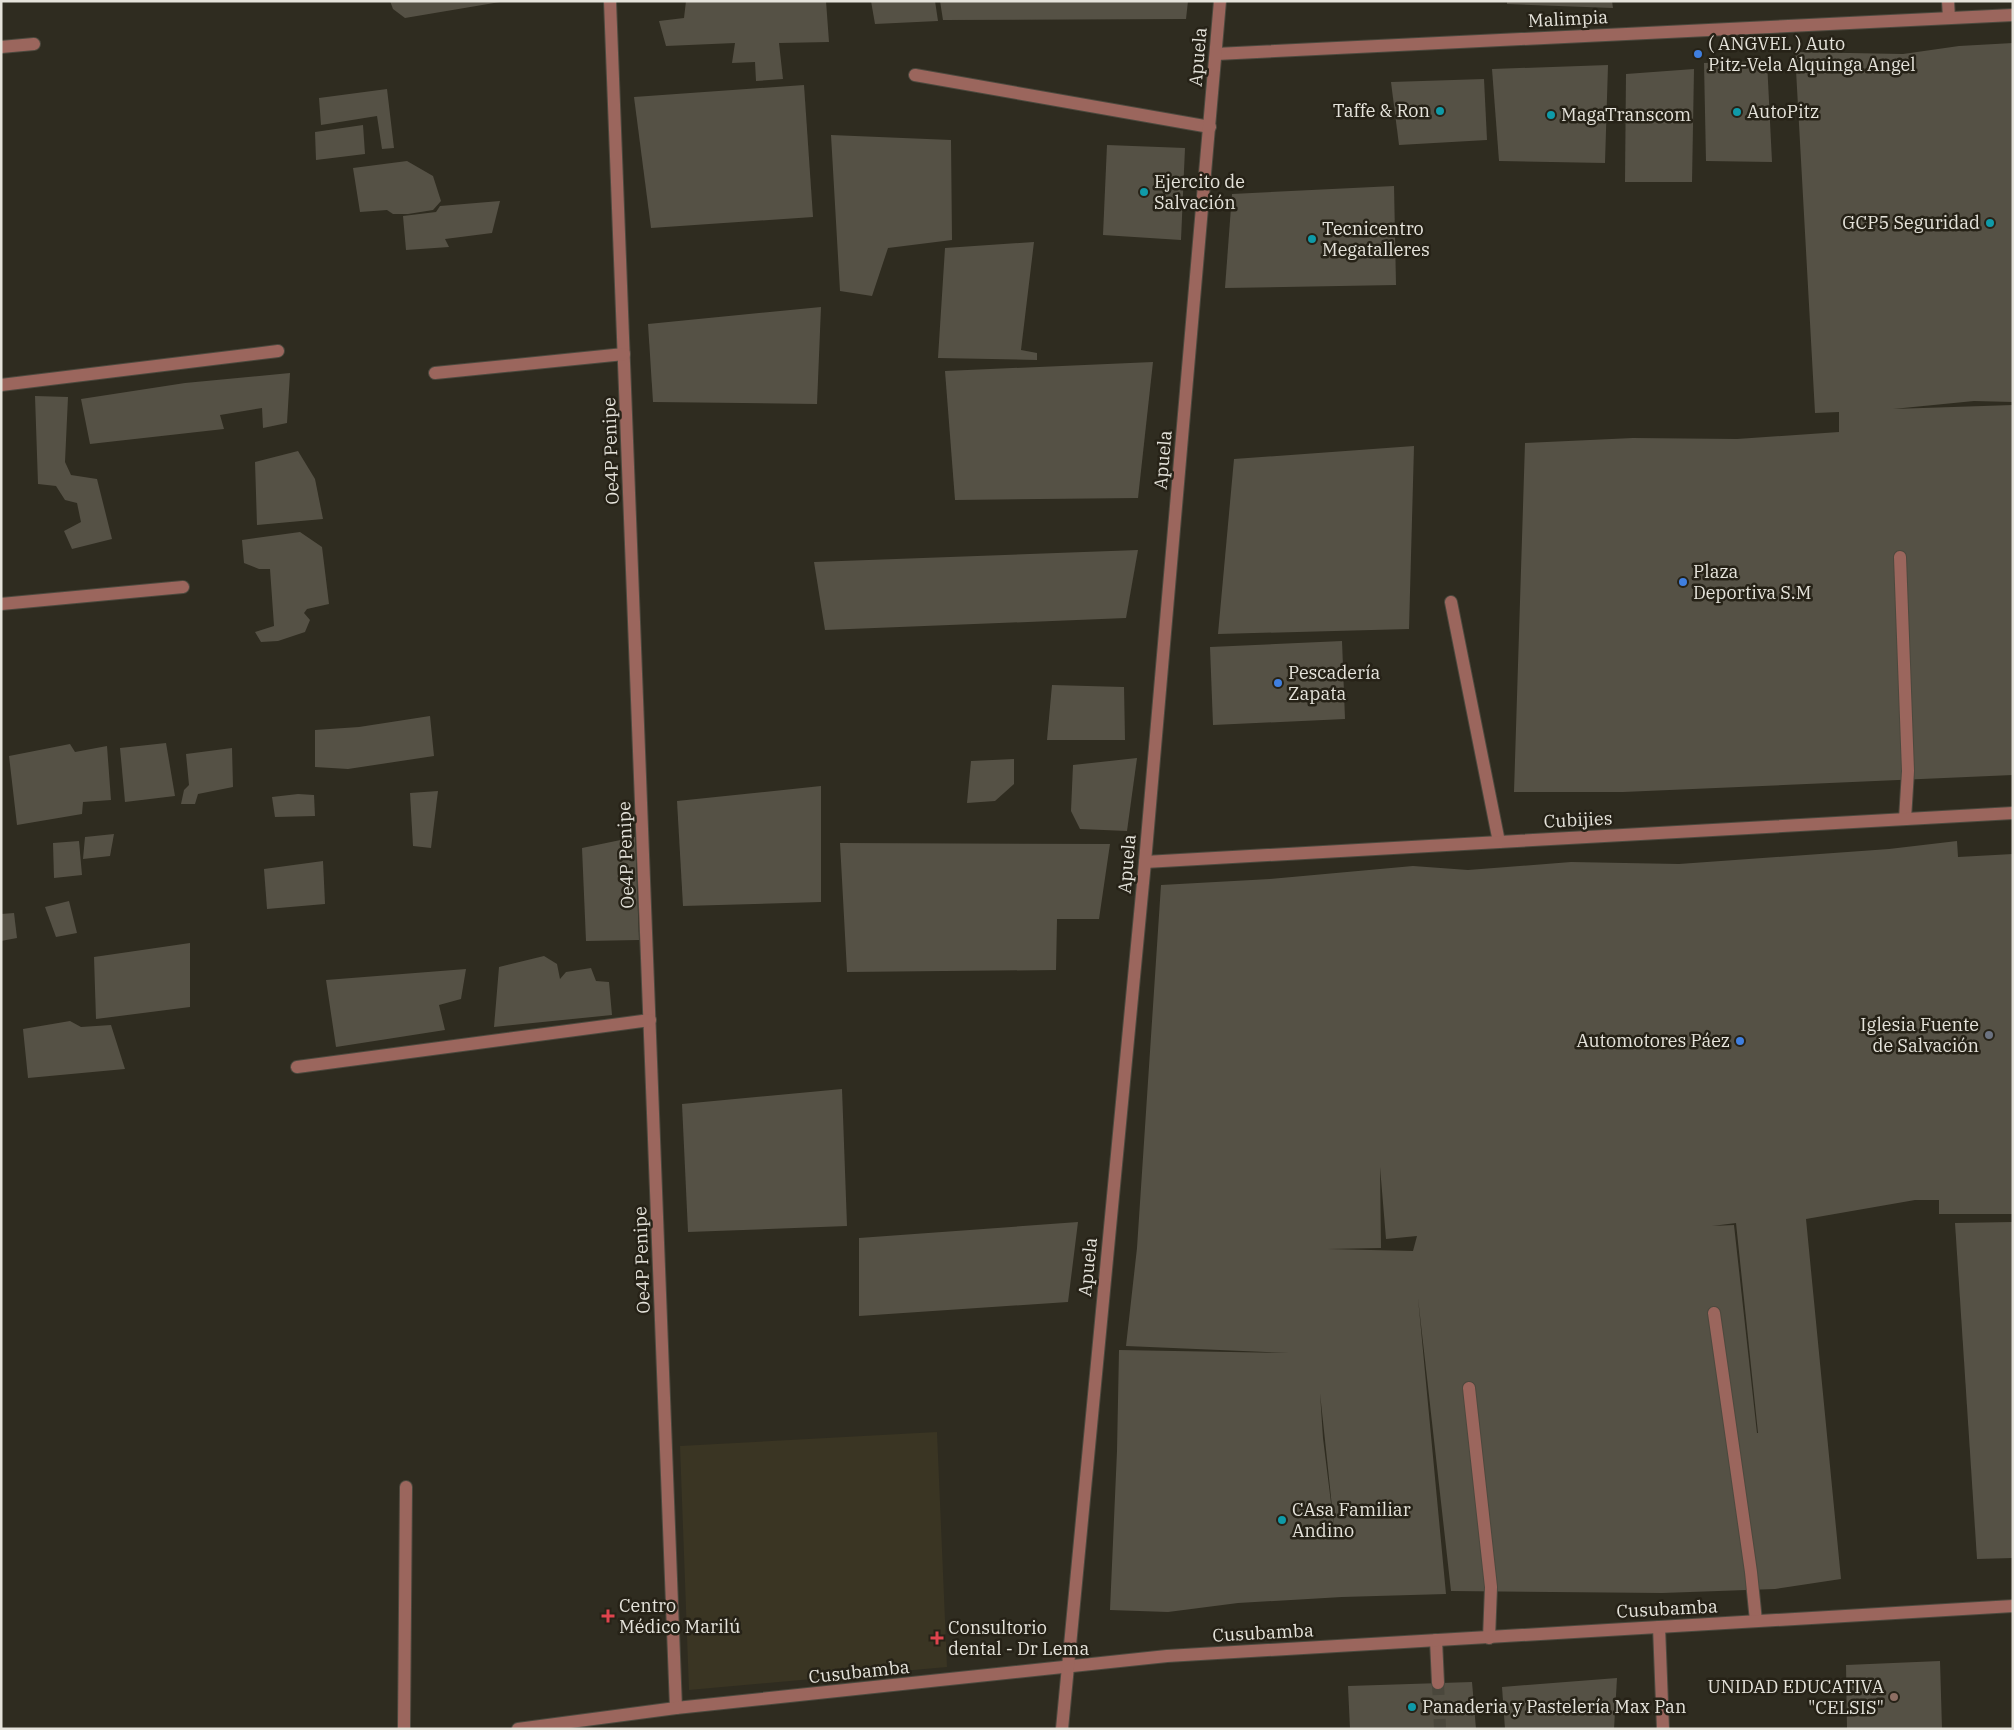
<svg xmlns="http://www.w3.org/2000/svg" width="2014" height="1730" font-family="'IBM Plex Serif',serif">
	<style>
		.built { fill: #3a3523 }
		.building { fill: #555145; fill-rule: evenodd }
		.lines { fill: none; stroke-linecap: round; stroke-linejoin: round }
		.minor-tunnel { stroke: #4a473c; stroke-width: 12; stroke-dasharray: 12 6; stroke-linecap: butt }
		.minor-casing { stroke: #4c493e; stroke-width: 14 }
		.minor { stroke: #9b665d; stroke-width: 12 }
		.shop-dot { fill: #3f7fe0; stroke: #262217; stroke-width: 2 }
		.culture-dot { fill: #0f9aa8; stroke: #262217; stroke-width: 2 }
		.worship-dot { fill: #6b7280; stroke: #262217; stroke-width: 2 }
		.health-dot { fill: #e0444e; stroke: #262217; stroke-width: 2 }
		.education-dot { fill: #8d6e63; stroke: #262217; stroke-width: 2 }
		.labels { text-anchor: middle; stroke-width: 5; stroke-linejoin: round; paint-order: stroke }
		.street-label { font-size: 18px; fill: #e5e3db; stroke: #262217 }
		.poi-label { font-size: 18px; fill: #e5e3db; stroke: #262217; text-anchor: start }
	</style>
	<rect width="100%" height="100%" fill="#2f2c20"/>
	<polygon class="built" points="937,1432 947,1667 689,1690 680,1446"/>
	<g class="building">
		<polygon points="390,1 500,1 500,2 405,18 393,9"/>
		<polygon points="686,1 826,1 829,42 779,43 783,79 756,81 755,62 732,63 735,43 666,46 659,21 684,18"/>
		<polygon points="871,1 935,1 938,21 875,24"/>
		<polygon points="940,1 1188,1 1186,19 943,20"/>
		<polygon points="1507,1 1612,1 1613,8 1507,4"/>
		<polygon points="2013,43 2013,402 1974,401 1893,409 2013,405 2013,775 1623,792 1514,792 1525,443 1633,438 1737,439 1839,432 1839,412 1815,413 1795,52 1903,54 1959,46"/>
		<polygon points="1767,61 1772,162 1706,161 1704,63"/>
		<polygon points="1608,65 1605,163 1499,161 1492,69"/>
		<polygon points="1694,69 1692,182 1625,182 1626,74"/>
		<polygon points="1484,79 1487,140 1399,145 1391,82"/>
		<polygon points="804,85 813,217 651,228 634,97"/>
		<polygon points="387,89 394,148 382,149 377,116 321,125 319,98"/>
		<polygon points="363,125 365,154 316,160 315,132"/>
		<polygon points="831,135 951,140 952,240 888,248 872,296 840,291"/>
		<polygon points="1107,145 1185,148 1181,240 1103,235"/>
		<polygon points="407,161 433,176 441,201 433,210 408,214 393,214 387,210 360,212 353,168"/>
		<polygon points="1394,186 1396,285 1225,288 1232,194"/>
		<polygon points="500,201 492,233 445,239 449,247 406,250 403,216 436,212 440,206"/>
		<polygon points="1034,242 1021,350 1037,353 1037,360 938,358 945,248"/>
		<polygon points="821,307 817,404 653,402 648,324"/>
		<polygon points="1153,362 1138,498 955,500 945,371"/>
		<polygon points="290,373 287,423 263,428 262,408 220,415 224,429 90,444 81,399 185,383"/>
		<polygon points="35,396 68,397 65,462 71,475 97,479 112,539 72,549 64,531 81,522 77,503 65,500 56,486 38,484"/>
		<polygon points="1414,446 1409,629 1218,634 1234,459"/>
		<polygon points="298,451 315,479 323,519 257,525 255,462"/>
		<polygon points="300,532 322,547 329,604 307,609 304,613 310,620 305,632 278,641 261,642 255,632 274,626 270,569 259,569 244,563 242,540"/>
		<polygon points="1138,550 1126,618 825,630 814,562"/>
		<polygon points="1342,641 1345,719 1213,725 1210,647"/>
		<polygon points="1052,685 1124,687 1125,740 1047,740"/>
		<polygon points="430,716 434,756 348,769 315,767 315,730 359,727"/>
		<polygon points="166,743 175,796 125,802 120,748"/>
		<polygon points="70,744 75,752 107,746 111,800 83,802 82,814 17,825 9,756"/>
		<polygon points="232,748 233,787 198,794 195,804 181,804 184,790 189,785 186,754"/>
		<polygon points="1137,758 1127,831 1080,829 1071,811 1073,765"/>
		<polygon points="1014,759 1014,784 995,801 967,803 971,761"/>
		<polygon points="821,786 821,902 683,906 677,801"/>
		<polygon points="438,791 431,848 413,846 410,793"/>
		<polygon points="298,794 314,795 315,816 275,817 272,797"/>
		<polygon points="114,834 110,856 83,859 85,837"/>
		<polygon points="635,837 639,940 586,941 582,848"/>
		<polygon points="79,841 82,875 54,878 53,843"/>
		<path d="M1957,841L1958,857L2013,854V1214H1939V1200H1915L1806,1219L1841,1579L1775,1589L1662,1593L1451,1591L1418,1298L1446,1594L1342,1597L1238,1603L1168,1612L1110,1610L1117,1451L1119,1350L1289,1353L1126,1346L1137,1248L1161,885L1270,879L1413,866L1468,870L1571,862L1679,864L1889,849ZM1380,1167L1386,1239L1417,1236L1413,1251L1328,1249L1381,1248ZM1736,1223L1758,1433H1757L1734,1225L1712,1226ZM1320,1393L1335,1535L1323,1438Z"/>
		<polygon points="840,843 1110,844 1099,919 1057,919 1056,970 847,972"/>
		<polygon points="323,861 325,904 267,909 264,869"/>
		<polygon points="69,901 77,933 56,937 45,907"/>
		<polygon points="14,913 17,938 1,941 1,914"/>
		<polygon points="190,943 190,1007 96,1019 94,957"/>
		<polygon points="544,956 557,964 560,979 566,972 591,968 596,981 609,982 612,1015 494,1027 499,967"/>
		<polygon points="466,969 461,999 439,1005 445,1030 336,1047 326,980"/>
		<polygon points="70,1021 81,1027 111,1025 125,1069 28,1078 23,1029"/>
		<polygon points="842,1089 847,1226 688,1232 682,1104"/>
		<polygon points="1078,1222 1068,1302 859,1316 859,1238"/>
		<polygon points="2013,1222 2013,1558 1977,1559 1955,1223"/>
		<polygon points="1940,1661 1942,1729 1847,1729 1846,1665"/>
		<polygon points="1617,1678 1614,1729 1505,1729 1502,1687"/>
		<polygon points="1472,1682 1476,1729 1350,1729 1348,1686"/>
	</g>
	<g class="lines">
		<polyline class="minor-tunnel" points="1438,1683 1440,1729"/>
		<g class="minor-casing">
			<g id="minor">
				<polyline points="610,1 676,1708"/>
				<polyline points="1948,1 1949,18"/>
				<polyline points="1,47 34,44"/>
				<polyline points="1216,54 2013,15"/>
				<polyline points="915,75 1210,127"/>
				<polyline points="435,373 624,354"/>
				<polyline points="1,385 278,351"/>
				<polyline points="1900,557 1908,771 1905,819"/>
				<polyline points="1451,602 1499,842"/>
				<polyline points="1,604 183,587"/>
				<polyline points="1145,862 2013,813"/>
				<polyline points="297,1067 650,1020"/>
				<polyline points="1714,1313 1751,1572 1756,1621"/>
				<polyline points="1469,1388 1491,1587 1489,1638"/>
				<polyline points="1659,1627 1663,1729"/>
				<polyline points="1436,1640 1438,1683"/>
				<polyline points="404,1729 406,1487"/>
				<polyline points="518,1729 676,1708 1167,1656 2013,1606"/>
				<polyline points="1062,1729 1145,862 1220,1"/>
			</g>
		</g>
		<use href="#minor" class="minor"/>
	</g>
	<g class="shop-dot">
		<circle cx="1698" cy="54" r="5"/>
		<circle cx="1683" cy="582" r="5"/>
		<circle cx="1278" cy="683" r="5"/>
		<circle cx="1740" cy="1041" r="5"/>
	</g>
	<g class="culture-dot">
		<circle cx="1440" cy="111" r="5"/>
		<circle cx="1737" cy="112" r="5"/>
		<circle cx="1551" cy="115" r="5"/>
		<circle cx="1144" cy="192" r="5"/>
		<circle cx="1990" cy="223" r="5"/>
		<circle cx="1312" cy="239" r="5"/>
		<circle cx="1282" cy="1520" r="5"/>
		<circle cx="1412" cy="1707" r="5"/>
	</g>
	<circle class="worship-dot" cx="1989" cy="1035" r="5"/>
	<g class="health-dot">
		<path d="M605.5 1608.5h5v5h5v5h-5v5h-5v-5h-5v-5h5z"/>
		<path d="M934.5 1630.5h5v5h5v5h-5v5h-5v-5h-5v-5h5z"/>
	</g>
	<circle class="education-dot" cx="1894" cy="1697" r="5"/>
	<g class="labels">
		<g class="street-label">
			<text transform="translate(1568 19) rotate(-3)" y="6">Malimpia</text>
			<text transform="translate(1198 57) rotate(-85)" y="6">Apuela</text>
			<text transform="translate(611 451) rotate(-92)" y="6">Oe4P Penipe</text>
			<text transform="translate(1163 460) rotate(-85)" y="6">Apuela</text>
			<text transform="translate(1578 820) rotate(-3)" y="6">Cubijies</text>
			<text transform="translate(626 855) rotate(-92)" y="6">Oe4P Penipe</text>
			<text transform="translate(1127 864) rotate(-85)" y="6">Apuela</text>
			<text transform="translate(642 1260) rotate(-92)" y="6">Oe4P Penipe</text>
			<text transform="translate(1088 1267) rotate(-84)" y="6">Apuela</text>
			<text transform="translate(1667 1609) rotate(-3)" y="6">Cusubamba</text>
			<text transform="translate(1263 1633) rotate(-3)" y="6">Cusubamba</text>
			<text transform="translate(859 1672) rotate(-6)" y="6">Cusubamba</text>
		</g>
		<g class="poi-label">
			<text x="1708" y="50">( ANGVEL ) Auto<tspan x="1708" dy="21">Pitz-Vela Alquinga Angel</tspan></text>
			<text x="1430" y="117" text-anchor="end">Taffe &amp; Ron</text>
			<text x="1747" y="118">AutoPitz</text>
			<text x="1561" y="121">MagaTranscom</text>
			<text x="1154" y="188">Ejercito de<tspan x="1154" dy="21">Salvación</tspan></text>
			<text x="1980" y="229" text-anchor="end">GCP5 Seguridad</text>
			<text x="1322" y="235">Tecnicentro<tspan x="1322" dy="21">Megatalleres</tspan></text>
			<text x="1693" y="578">Plaza<tspan x="1693" dy="21">Deportiva S.M</tspan></text>
			<text x="1288" y="679">Pescadería<tspan x="1288" dy="21">Zapata</tspan></text>
			<text x="1979" y="1031" text-anchor="end">Iglesia Fuente<tspan x="1979" dy="21">de Salvación</tspan></text>
			<text x="1730" y="1047" text-anchor="end">Automotores Páez</text>
			<text x="1292" y="1516">CAsa Familiar<tspan x="1292" dy="21">Andino</tspan></text>
			<text x="619" y="1612">Centro<tspan x="619" dy="21">Médico Marilú</tspan></text>
			<text x="948" y="1634">Consultorio<tspan x="948" dy="21">dental - Dr Lema</tspan></text>
			<text x="1884" y="1693" text-anchor="end">UNIDAD EDUCATIVA<tspan x="1884" dy="21">"CELSIS"</tspan></text>
			<text x="1422" y="1713">Panaderia y Pastelería Max Pan</text>
		</g>
	</g>
	<rect width="2014" height="1730" fill="none" stroke="#e5e3db" stroke-width="5"/>
</svg>
